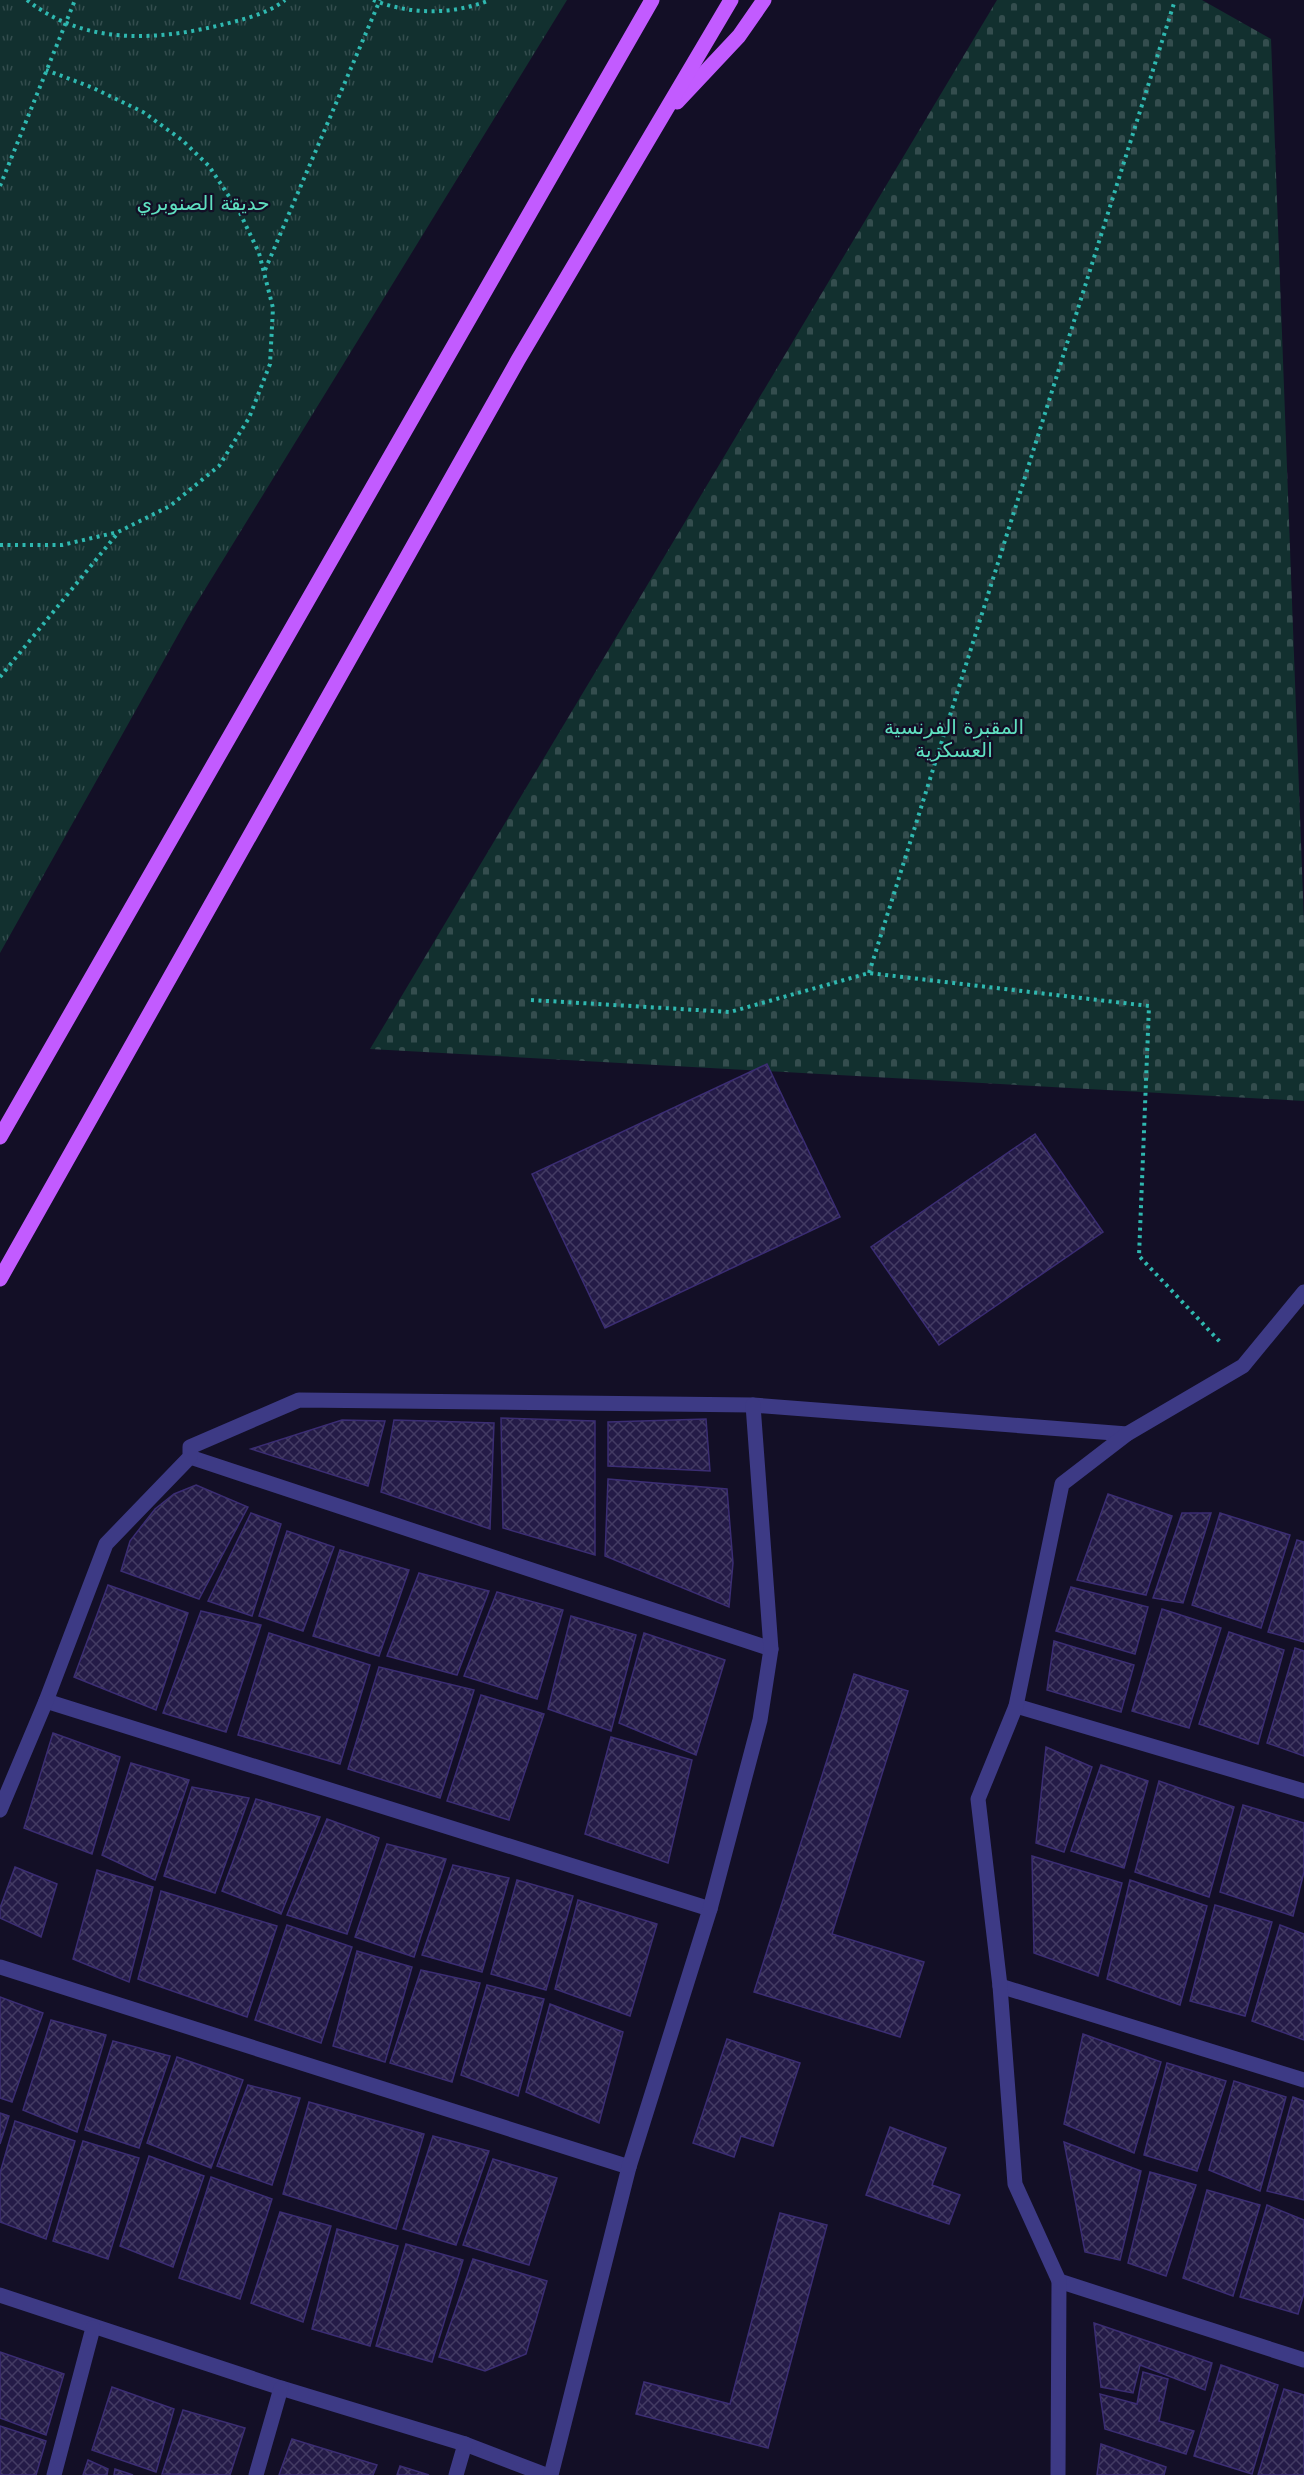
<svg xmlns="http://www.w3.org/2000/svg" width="1304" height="2475" font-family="'DejaVu Sans','Noto Sans Arabic',sans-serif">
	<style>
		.cemetery { fill: url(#cemetery-stones) }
		.park { fill: url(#park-tufts) }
		.building { fill: url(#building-cross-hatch); stroke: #3b2d73; stroke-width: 1.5 }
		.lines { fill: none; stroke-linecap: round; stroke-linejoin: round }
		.path { stroke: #2fb8b0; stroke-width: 4; stroke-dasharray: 3 4.5; stroke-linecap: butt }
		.minor { stroke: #3d3a85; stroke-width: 15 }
		.major { stroke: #c25bff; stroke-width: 15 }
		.labels { text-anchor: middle; stroke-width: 4.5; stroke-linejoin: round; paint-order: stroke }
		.park-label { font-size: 20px; fill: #5fe0c0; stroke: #130f26 }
	</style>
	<defs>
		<pattern id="cemetery-stones" width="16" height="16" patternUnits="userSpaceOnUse" patternTransform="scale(1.5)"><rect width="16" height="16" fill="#12302f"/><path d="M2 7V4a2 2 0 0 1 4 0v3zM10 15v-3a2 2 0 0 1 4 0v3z" fill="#344d4e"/></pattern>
		<pattern id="park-tufts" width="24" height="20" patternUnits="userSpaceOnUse" patternTransform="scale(1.5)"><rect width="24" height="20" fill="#12302f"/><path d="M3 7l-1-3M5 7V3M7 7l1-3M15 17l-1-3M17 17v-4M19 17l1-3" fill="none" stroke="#344d4e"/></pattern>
		<pattern id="building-cross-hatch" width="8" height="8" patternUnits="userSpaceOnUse" patternTransform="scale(1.5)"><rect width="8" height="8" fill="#241b47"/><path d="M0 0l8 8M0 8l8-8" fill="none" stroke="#433b63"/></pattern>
	</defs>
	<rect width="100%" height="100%" fill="#130f26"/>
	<polygon class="cemetery" points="997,0 1202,0 1271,39 1304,923 1304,1101 370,1049"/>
	<polygon class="park" points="0,0 567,0 188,617 0,953"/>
	<g class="building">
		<polygon points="767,1064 840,1217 605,1328 532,1174"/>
		<polygon points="1035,1134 1103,1232 939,1345 871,1247"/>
		<polygon points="501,1418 595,1421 595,1555 503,1528"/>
		<polygon points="706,1419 710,1471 608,1466 608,1422"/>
		<polygon points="342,1420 385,1421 368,1486 251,1449"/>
		<polygon points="394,1420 494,1423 490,1529 381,1492"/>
		<polygon points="608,1479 727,1489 733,1563 729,1607 605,1556"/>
		<polygon points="196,1485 248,1507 199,1599 121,1571 130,1541 155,1509 174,1494"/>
		<polygon points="1108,1494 1172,1516 1146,1595 1077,1580"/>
		<polygon points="251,1513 281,1524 252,1616 208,1601"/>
		<polygon points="1182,1513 1211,1513 1183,1603 1153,1598"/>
		<polygon points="1220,1513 1290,1535 1261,1628 1192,1605"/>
		<polygon points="287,1531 334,1547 303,1631 259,1616"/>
		<polygon points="1297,1540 1304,1542 1304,1642 1268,1632"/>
		<polygon points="340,1550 409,1570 379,1656 313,1636"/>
		<polygon points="419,1573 489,1591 457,1675 387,1656"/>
		<polygon points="108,1585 188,1613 156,1710 74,1677"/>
		<polygon points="1071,1587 1148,1607 1135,1654 1056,1631"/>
		<polygon points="497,1592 563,1610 537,1699 464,1676"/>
		<polygon points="1162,1609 1221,1628 1189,1728 1132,1711"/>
		<polygon points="201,1611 261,1625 226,1732 163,1713"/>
		<polygon points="571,1616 636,1635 611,1731 548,1709"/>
		<polygon points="1229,1632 1284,1650 1258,1744 1199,1724"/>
		<polygon points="269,1633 370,1665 340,1764 238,1735"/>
		<polygon points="644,1633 725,1660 696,1755 619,1723"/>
		<polygon points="1054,1641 1134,1665 1121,1712 1047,1690"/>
		<polygon points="1295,1648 1304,1651 1304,1756 1267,1743"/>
		<polygon points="379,1667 474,1690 440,1798 348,1769"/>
		<polygon points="854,1674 908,1691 832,1934 924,1962 900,2037 754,1992"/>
		<polygon points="481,1695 544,1714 509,1820 447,1801"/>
		<polygon points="53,1733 120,1757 92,1854 24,1828"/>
		<polygon points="611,1737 692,1760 668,1863 585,1834"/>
		<polygon points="1046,1747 1092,1767 1064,1852 1036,1843"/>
		<polygon points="131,1763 189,1780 155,1880 102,1855"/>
		<polygon points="1101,1765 1148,1781 1124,1868 1071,1851"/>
		<polygon points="1159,1781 1234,1807 1209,1897 1135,1872"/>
		<polygon points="192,1787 249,1798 215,1893 164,1876"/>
		<polygon points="256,1799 320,1817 281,1914 222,1891"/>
		<polygon points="1243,1805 1304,1823 1304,1872 1293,1916 1220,1892"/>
		<polygon points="327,1819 379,1838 347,1934 287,1915"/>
		<polygon points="387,1844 446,1859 414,1957 355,1937"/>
		<polygon points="1032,1856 1122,1883 1098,1976 1034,1953"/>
		<polygon points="453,1865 509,1878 482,1972 422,1955"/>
		<polygon points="15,1867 57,1884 41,1937 0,1918 0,1908"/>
		<polygon points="97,1870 153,1887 129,1982 73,1959"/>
		<polygon points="517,1880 573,1896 546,1990 491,1974"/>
		<polygon points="1130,1880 1207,1906 1180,2005 1107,1979"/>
		<polygon points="161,1891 277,1926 247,2017 138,1979"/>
		<polygon points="578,1900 657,1924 630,2016 555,1989"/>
		<polygon points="1215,1905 1272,1922 1245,2016 1190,2001"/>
		<polygon points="287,1925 352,1947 321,2043 255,2020"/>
		<polygon points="1280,1925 1304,1934 1304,2040 1252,2021"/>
		<polygon points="357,1951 412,1967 385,2062 333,2046"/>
		<polygon points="421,1970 480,1983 452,2082 390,2063"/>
		<polygon points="487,1985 544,1999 518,2096 461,2075"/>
		<polygon points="0,1997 43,2013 12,2102 0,2098"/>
		<polygon points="550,2004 623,2032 599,2123 526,2092"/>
		<polygon points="51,2020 106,2035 77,2132 23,2110"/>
		<polygon points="1083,2034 1161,2062 1134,2153 1064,2124"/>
		<polygon points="727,2039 800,2063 773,2146 741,2136 734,2157 693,2143"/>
		<polygon points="113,2041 170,2056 139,2148 85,2130"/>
		<polygon points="177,2057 243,2080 211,2168 147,2143"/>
		<polygon points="1167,2063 1226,2081 1197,2171 1144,2155"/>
		<polygon points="1234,2081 1286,2097 1260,2191 1209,2170"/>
		<polygon points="248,2085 300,2098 272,2185 217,2166"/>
		<polygon points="1293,2097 1304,2101 1304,2200 1267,2191"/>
		<polygon points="309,2102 424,2134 396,2229 283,2194"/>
		<polygon points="0,2113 9,2116 0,2144"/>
		<polygon points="15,2121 75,2141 46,2239 0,2222 0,2173"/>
		<polygon points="890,2127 946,2148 932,2185 960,2195 949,2224 866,2195"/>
		<polygon points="433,2136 489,2151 456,2245 403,2229"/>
		<polygon points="83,2141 139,2158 108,2259 53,2241"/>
		<polygon points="1064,2142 1141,2171 1120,2260 1085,2252"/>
		<polygon points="149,2156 204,2176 173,2267 120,2246"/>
		<polygon points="493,2159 557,2178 529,2265 463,2245"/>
		<polygon points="1150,2172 1196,2185 1166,2276 1128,2263"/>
		<polygon points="211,2177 272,2199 240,2299 179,2278"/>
		<polygon points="1207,2190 1260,2205 1233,2296 1183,2278"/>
		<polygon points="1267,2205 1304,2220 1304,2293 1298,2314 1240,2297"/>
		<polygon points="280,2212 331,2226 303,2322 251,2303"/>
		<polygon points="780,2213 827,2225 768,2448 636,2414 644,2382 730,2404"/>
		<polygon points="337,2229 398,2246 370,2346 312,2329"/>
		<polygon points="406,2244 463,2260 432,2362 376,2346"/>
		<polygon points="473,2259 547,2281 526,2354 485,2371 439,2357"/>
		<polygon points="1094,2323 1212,2363 1205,2390 1140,2365 1133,2393 1101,2387"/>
		<polygon points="0,2352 64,2374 46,2435 0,2418"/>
		<polygon points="1221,2365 1278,2385 1252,2474 1194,2456"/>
		<polygon points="1143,2372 1168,2379 1159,2421 1194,2431 1186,2454 1105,2429 1100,2394 1137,2404"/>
		<polygon points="112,2387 174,2409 156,2472 92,2450"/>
		<polygon points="1284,2389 1304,2395 1304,2475 1258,2475"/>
		<polygon points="183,2410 245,2428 230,2475 162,2474"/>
		<polygon points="0,2426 46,2441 36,2475 0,2475"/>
		<polygon points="292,2439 377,2465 373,2475 279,2475"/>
		<polygon points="1101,2444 1166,2467 1164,2475 1097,2475"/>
		<polygon points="88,2460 108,2469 107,2475 83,2475"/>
		<polygon points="400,2466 429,2475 397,2475"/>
		<polygon points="115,2469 133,2475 114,2475"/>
	</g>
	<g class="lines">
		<g class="path">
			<path d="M27,0C84,45 154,41 221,25C241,20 268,14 285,0"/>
			<path d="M373,0C411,15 452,15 490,0"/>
			<polyline points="0,186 75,0"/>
			<polyline points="265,270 380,0"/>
			<polyline points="0,545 62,545 118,532 170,506 219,466 249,418 270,364 273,308 259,253 240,213 209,166 182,140 143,112 91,87 46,70"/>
			<polyline points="0,677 117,534"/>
			<polyline points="869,973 1175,0"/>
			<polyline points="531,1000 730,1012 869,973 1149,1006 1139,1256 1222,1344"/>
		</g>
		<g class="minor">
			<polyline points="190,1457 771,1649"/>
			<polyline points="46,1701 710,1909"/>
			<polyline points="1016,1706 1304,1791"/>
			<polyline points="0,1810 46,1701 106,1544 190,1457 190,1447 299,1400 753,1405 1127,1434"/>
			<polyline points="0,1967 629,2167"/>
			<polyline points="1000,1986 1304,2080"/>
			<polyline points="1059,2281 1304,2360"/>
			<polyline points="0,2295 281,2388 465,2444 546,2475"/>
			<polyline points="54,2475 93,2328"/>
			<polyline points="256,2475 281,2388"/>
			<polyline points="456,2475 465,2444"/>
			<polyline points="551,2475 629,2167 710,1909 760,1720 771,1649 753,1405"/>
			<polyline points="1058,2475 1059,2281 1015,2184 1000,1986 978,1799 1016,1706 1062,1484 1127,1434 1243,1366 1304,1292"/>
		</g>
		<g class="major">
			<polyline points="677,102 739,36 764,0"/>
			<polyline points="0,1137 652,0"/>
			<polyline points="0,1279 518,360 731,0"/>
		</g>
	</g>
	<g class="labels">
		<g class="park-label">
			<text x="203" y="210">حديقة الصنوبري</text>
			<text x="954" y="734">المقبرة الفرنسية<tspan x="954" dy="23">العسكرية</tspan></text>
		</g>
	</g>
</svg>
